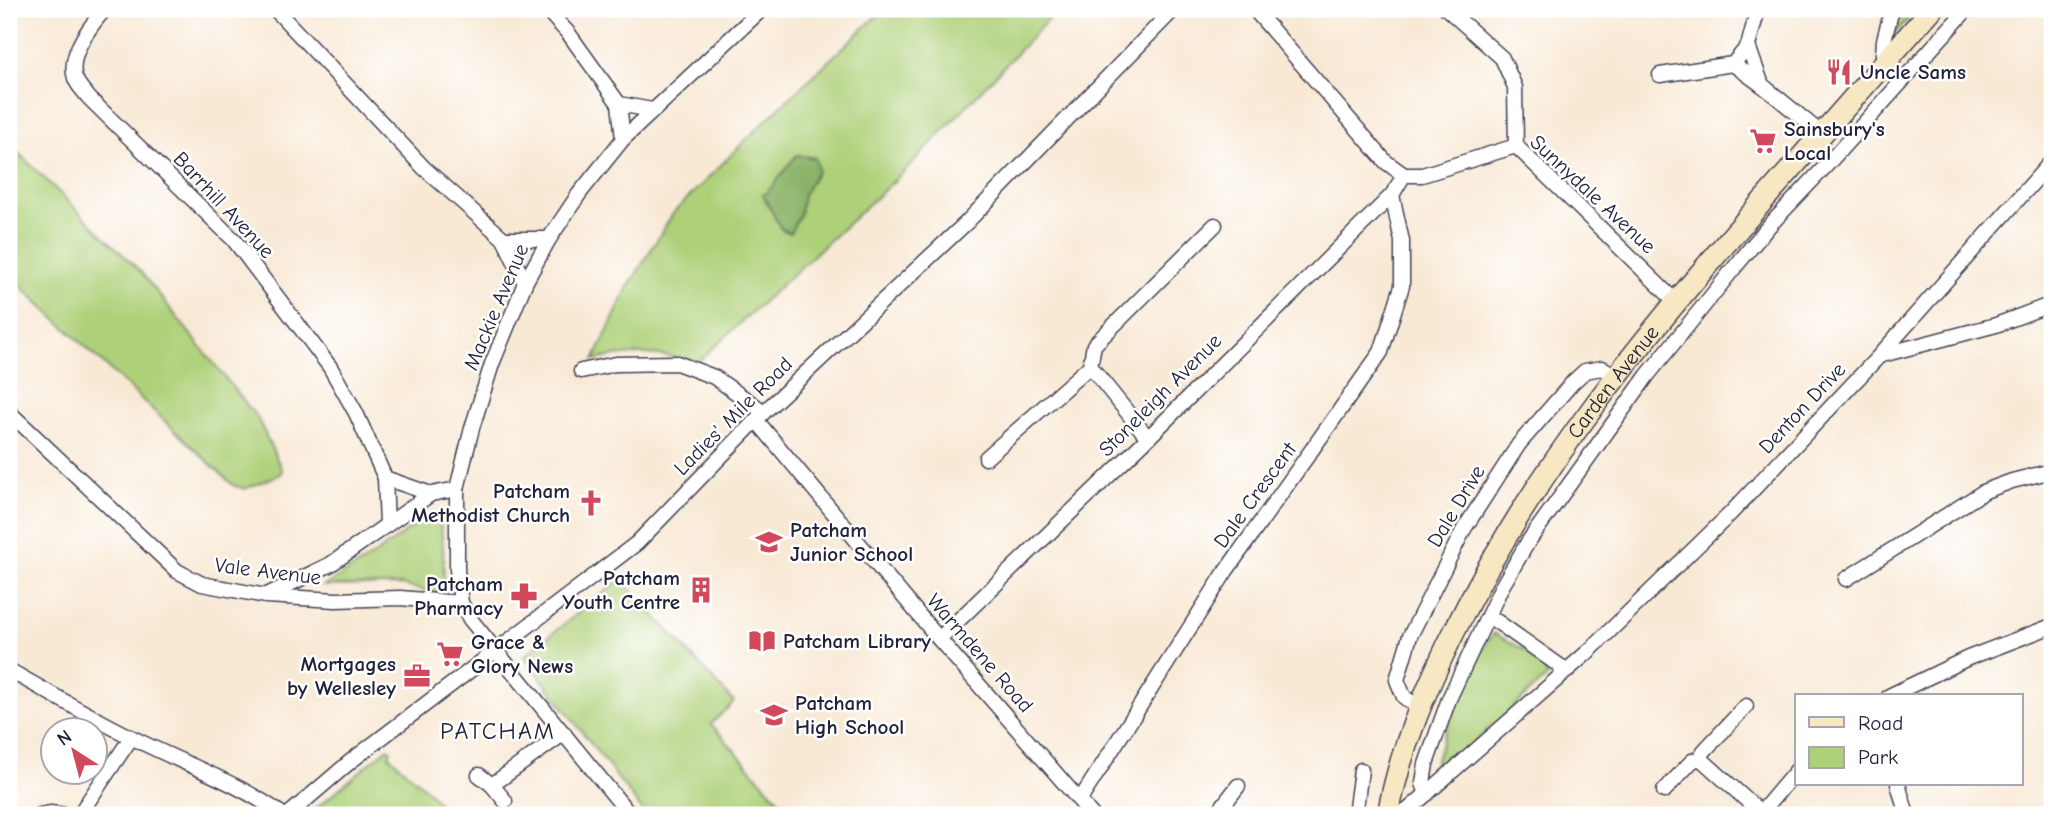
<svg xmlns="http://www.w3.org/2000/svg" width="2061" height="824" font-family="'Comic Neue',sans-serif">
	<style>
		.green { fill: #aed078; stroke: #68795a; stroke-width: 2 }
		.forest { fill: #8ab268; stroke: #566a52; stroke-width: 2 }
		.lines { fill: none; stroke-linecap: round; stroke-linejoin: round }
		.street-casing { stroke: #424052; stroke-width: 17 }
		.secondary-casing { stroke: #424052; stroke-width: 24 }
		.street { stroke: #fff; stroke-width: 14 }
		.secondary { stroke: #f7e8c3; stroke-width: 21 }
		.labels { text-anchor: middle; stroke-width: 5; stroke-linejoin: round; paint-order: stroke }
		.poi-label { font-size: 21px; font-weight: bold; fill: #22223b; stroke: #fff; text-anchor: start }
		.street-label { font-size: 21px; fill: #22223b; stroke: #fff }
		.quarter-label { font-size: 24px; letter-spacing: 2px; fill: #22223b; stroke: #fff }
	</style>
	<rect width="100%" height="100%" fill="#fff"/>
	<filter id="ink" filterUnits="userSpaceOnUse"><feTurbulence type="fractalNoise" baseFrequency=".0143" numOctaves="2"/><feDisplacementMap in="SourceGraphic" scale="14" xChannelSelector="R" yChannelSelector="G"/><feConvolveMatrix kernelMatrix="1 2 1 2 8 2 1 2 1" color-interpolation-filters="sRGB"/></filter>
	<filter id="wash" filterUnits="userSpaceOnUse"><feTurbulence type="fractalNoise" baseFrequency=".00686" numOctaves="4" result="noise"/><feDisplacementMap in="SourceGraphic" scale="28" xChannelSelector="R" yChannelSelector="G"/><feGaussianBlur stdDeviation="1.57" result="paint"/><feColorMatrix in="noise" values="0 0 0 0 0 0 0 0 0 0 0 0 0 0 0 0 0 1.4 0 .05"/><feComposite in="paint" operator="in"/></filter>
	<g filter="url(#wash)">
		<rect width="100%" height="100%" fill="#f8e9d5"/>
		<g class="green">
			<path d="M884,9H1058L909,167L697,363C658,352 632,351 594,360L627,289L674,212L765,121Z"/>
			<polygon points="1898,9 1917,9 1892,37"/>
			<polygon points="9,144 140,271 258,419 282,470 281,474 245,489 233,485 9,275"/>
			<path d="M435,513C446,527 443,572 444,591L439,594L401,585L324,586L370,558L426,517Z"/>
			<polygon points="621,579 734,702 711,724 792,815 646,815 524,656"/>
			<path d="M1494,633L1543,661L1547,677L1436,776L1431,775C1447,726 1463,675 1494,633Z"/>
			<polygon points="388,748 391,751 389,756 428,791 449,815 308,815"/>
		</g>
		<path class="forest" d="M797,155L815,158L818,170L803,195L800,214L790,233L781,229L763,195C777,185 785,167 797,155Z"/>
	</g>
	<g filter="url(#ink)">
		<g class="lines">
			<g class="street-casing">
				<g id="street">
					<path d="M105,9C91,25 70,51 74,74C75,83 83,90 89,98L234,240L330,367L356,413L385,478L387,525"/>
					<polyline points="275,9 424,168 504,239 525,283"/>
					<polyline points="546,9 569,34 619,104 623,139"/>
					<polyline points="1254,9 1386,162 1404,175 1422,175 1516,146 1676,302"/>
					<polyline points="1447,9 1502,58 1515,87 1516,146"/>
					<polyline points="1758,9 1748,46 1762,85 1822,134"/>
					<polyline points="1888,59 1883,55 1884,40 1892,9"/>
					<polyline points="1733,64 1762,85"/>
					<polyline points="1660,75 1733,64 1748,46"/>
					<polyline points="619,104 652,110"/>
					<polyline points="504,239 549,239"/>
					<polyline points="1882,355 1996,325 2052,304"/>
					<polyline points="1090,366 1094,345 1215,225"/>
					<polyline points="581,371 616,364 677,363 714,377 764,412"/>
					<polyline points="9,412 177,571 202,584 266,596 336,600 400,598 461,603"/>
					<polyline points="756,420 939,639 1092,815"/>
					<polyline points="986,458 1090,366 1148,438"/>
					<polyline points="385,478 431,494"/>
					<polyline points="1846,579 1985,491 2012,481 2052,471"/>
					<polyline points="267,595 331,564 431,494 457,489"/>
					<polyline points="1489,616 1567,671"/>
					<polyline points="939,639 1148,438 1392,195 1404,175"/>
					<path d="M9,670C49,693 89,716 131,737C181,763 236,781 283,815"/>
					<polyline points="1889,696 1968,658 2052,626"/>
					<polyline points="1419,708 1404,697 1397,680 1410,636 1464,529 1519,444 1573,382 1585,371 1602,368 1617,376"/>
					<polyline points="1700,758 1761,813"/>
					<polyline points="479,775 492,785 564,733"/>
					<polyline points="1898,784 1907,815"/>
					<polyline points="492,785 505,801"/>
					<polyline points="1664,791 1692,761 1700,758 1704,751 1746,706"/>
					<polyline points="1427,794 1423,783 1426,764 1449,699 1501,588 1528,542 1647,376 1730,273 1768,227 1823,169 1967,9"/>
					<polyline points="1080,800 1226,571 1381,352 1402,286 1402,241 1392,195"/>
					<polyline points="40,815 50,813 66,815"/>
					<polyline points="79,815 131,738"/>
					<polyline points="288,815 351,761 637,543 764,412 966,223 1174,9"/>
					<polyline points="630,815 470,619 461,603 457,569 457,489 472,428 492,364 525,283 549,239 579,194 623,139 762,9"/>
					<polyline points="1216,815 1238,786"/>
					<polyline points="1355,815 1361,770"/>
					<polyline points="1391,815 1407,811 1589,651 1730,514 1880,355 2052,161"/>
					<polyline points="1759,815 1797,770"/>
				</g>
			</g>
			<g class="secondary-casing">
				<g id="secondary">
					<path id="s1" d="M1388,815C1400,750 1425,691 1454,632C1533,470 1649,330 1768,195C1823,133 1877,71 1932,9"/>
				</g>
			</g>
			<use href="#street" class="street"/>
			<use href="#secondary" class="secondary"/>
		</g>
	</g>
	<defs>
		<g id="restaurant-bare" transform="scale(2.1)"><path d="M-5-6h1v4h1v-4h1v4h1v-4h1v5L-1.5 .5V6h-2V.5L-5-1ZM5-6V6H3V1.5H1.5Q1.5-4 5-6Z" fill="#d1495b" stroke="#fff" stroke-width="2.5" paint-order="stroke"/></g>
		<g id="supermarket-bare" transform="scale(2.1)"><path d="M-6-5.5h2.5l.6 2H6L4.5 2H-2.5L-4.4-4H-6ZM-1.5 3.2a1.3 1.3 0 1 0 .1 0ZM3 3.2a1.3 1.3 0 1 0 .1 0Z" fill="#d1495b" stroke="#fff" stroke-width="2.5" paint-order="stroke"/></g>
		<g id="church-bare" transform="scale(2.1)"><path d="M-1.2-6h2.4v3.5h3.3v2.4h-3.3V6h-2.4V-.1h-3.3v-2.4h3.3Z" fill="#d1495b" stroke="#fff" stroke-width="2.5" paint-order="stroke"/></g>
		<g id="school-bare" transform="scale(2.1)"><path d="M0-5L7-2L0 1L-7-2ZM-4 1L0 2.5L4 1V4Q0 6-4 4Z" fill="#d1495b" stroke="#fff" stroke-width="2.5" paint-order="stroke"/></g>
		<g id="building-bare" transform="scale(2.1)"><path d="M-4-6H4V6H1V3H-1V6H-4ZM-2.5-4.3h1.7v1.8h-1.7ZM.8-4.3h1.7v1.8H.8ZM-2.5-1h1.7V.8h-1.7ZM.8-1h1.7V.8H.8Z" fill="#d1495b" stroke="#fff" stroke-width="2.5" paint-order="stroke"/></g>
		<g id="pharmacy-bare" transform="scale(2.1)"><path d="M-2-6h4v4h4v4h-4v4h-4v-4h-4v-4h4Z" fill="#d1495b" stroke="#fff" stroke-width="2.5" paint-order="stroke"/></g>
		<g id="library-bare" transform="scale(2.1)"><path d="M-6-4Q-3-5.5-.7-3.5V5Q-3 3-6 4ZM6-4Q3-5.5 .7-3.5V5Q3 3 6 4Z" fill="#d1495b" stroke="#fff" stroke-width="2.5" paint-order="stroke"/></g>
		<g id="office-bare" transform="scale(2.1)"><path d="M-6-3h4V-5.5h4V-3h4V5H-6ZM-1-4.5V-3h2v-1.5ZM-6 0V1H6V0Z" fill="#d1495b" stroke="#fff" stroke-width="2.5" paint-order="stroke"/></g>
	</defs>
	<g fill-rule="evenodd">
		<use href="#restaurant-bare" x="1839" y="72"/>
		<use href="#supermarket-bare" x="1763" y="141"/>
		<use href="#church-bare" x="591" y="503"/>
		<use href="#school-bare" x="769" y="542"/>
		<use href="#building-bare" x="701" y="590"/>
		<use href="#pharmacy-bare" x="524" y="596"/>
		<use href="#library-bare" x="762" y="641"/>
		<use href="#supermarket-bare" x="450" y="654"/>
		<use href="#office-bare" x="417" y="676"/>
		<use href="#school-bare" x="774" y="715"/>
	</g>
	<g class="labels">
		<g class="poi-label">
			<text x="1860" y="79">Uncle Sams</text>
			<text x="1784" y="136">Sainsbury's<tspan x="1784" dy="24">Local</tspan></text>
			<text x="570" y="498" text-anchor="end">Patcham<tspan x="570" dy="24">Methodist Church</tspan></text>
			<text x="790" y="537">Patcham<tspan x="790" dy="24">Junior School</tspan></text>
			<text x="680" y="585" text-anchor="end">Patcham<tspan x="680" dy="24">Youth Centre</tspan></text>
			<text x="503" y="591" text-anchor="end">Patcham<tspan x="503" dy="24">Pharmacy</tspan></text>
			<text x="783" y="648">Patcham Library</text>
			<text x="471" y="649">Grace &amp;<tspan x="471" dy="24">Glory News</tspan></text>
			<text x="396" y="671" text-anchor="end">Mortgages<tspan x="396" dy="24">by Wellesley</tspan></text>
			<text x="795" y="710">Patcham<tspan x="795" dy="24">High School</tspan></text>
		</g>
		<g class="street-label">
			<text transform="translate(1593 194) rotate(43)" y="7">Sunnydale Avenue</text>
			<text transform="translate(224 205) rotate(47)" y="7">Barrhill Avenue</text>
			<text transform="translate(496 307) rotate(-67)" y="7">Mackie Avenue</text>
			<text dy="7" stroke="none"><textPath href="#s1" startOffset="492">Carden Avenue</textPath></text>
			<text transform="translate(1160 395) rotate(-45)" y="7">Stoneleigh Avenue</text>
			<text transform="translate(1802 408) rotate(-47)" y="7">Denton Drive</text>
			<text transform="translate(733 416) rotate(-45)" y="7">Ladies' Mile Road</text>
			<text transform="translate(1255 495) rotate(-54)" y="7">Dale Crescent</text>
			<text transform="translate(1456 506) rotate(-59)" y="7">Dale Drive</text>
			<text transform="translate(268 571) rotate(7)" y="7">Vale Avenue</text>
			<text transform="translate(980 653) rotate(49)" y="7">Warmdene Road</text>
		</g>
		<g class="quarter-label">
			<text x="498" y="739">PATCHAM</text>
		</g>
	</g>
	<rect width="2061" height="824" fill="none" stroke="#fff" stroke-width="35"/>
	<rect x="1795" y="694" width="228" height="91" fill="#ffffff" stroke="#a7a7b1" stroke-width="2"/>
	<rect x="1809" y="717" width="35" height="10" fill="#f7e8c3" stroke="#a7a7b1" stroke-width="2"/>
	<text x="1858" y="730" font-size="21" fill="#22223b">Road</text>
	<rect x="1809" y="747" width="35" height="21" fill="#aed078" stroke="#a7a7b1" stroke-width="2"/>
	<text x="1858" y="764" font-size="21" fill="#22223b">Park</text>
	<g transform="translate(74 751) rotate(324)"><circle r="33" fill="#ffffff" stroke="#a7a7b1" stroke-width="2"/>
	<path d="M0-5L12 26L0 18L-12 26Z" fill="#d1495b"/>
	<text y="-10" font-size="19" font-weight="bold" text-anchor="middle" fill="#22223b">N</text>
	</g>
</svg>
